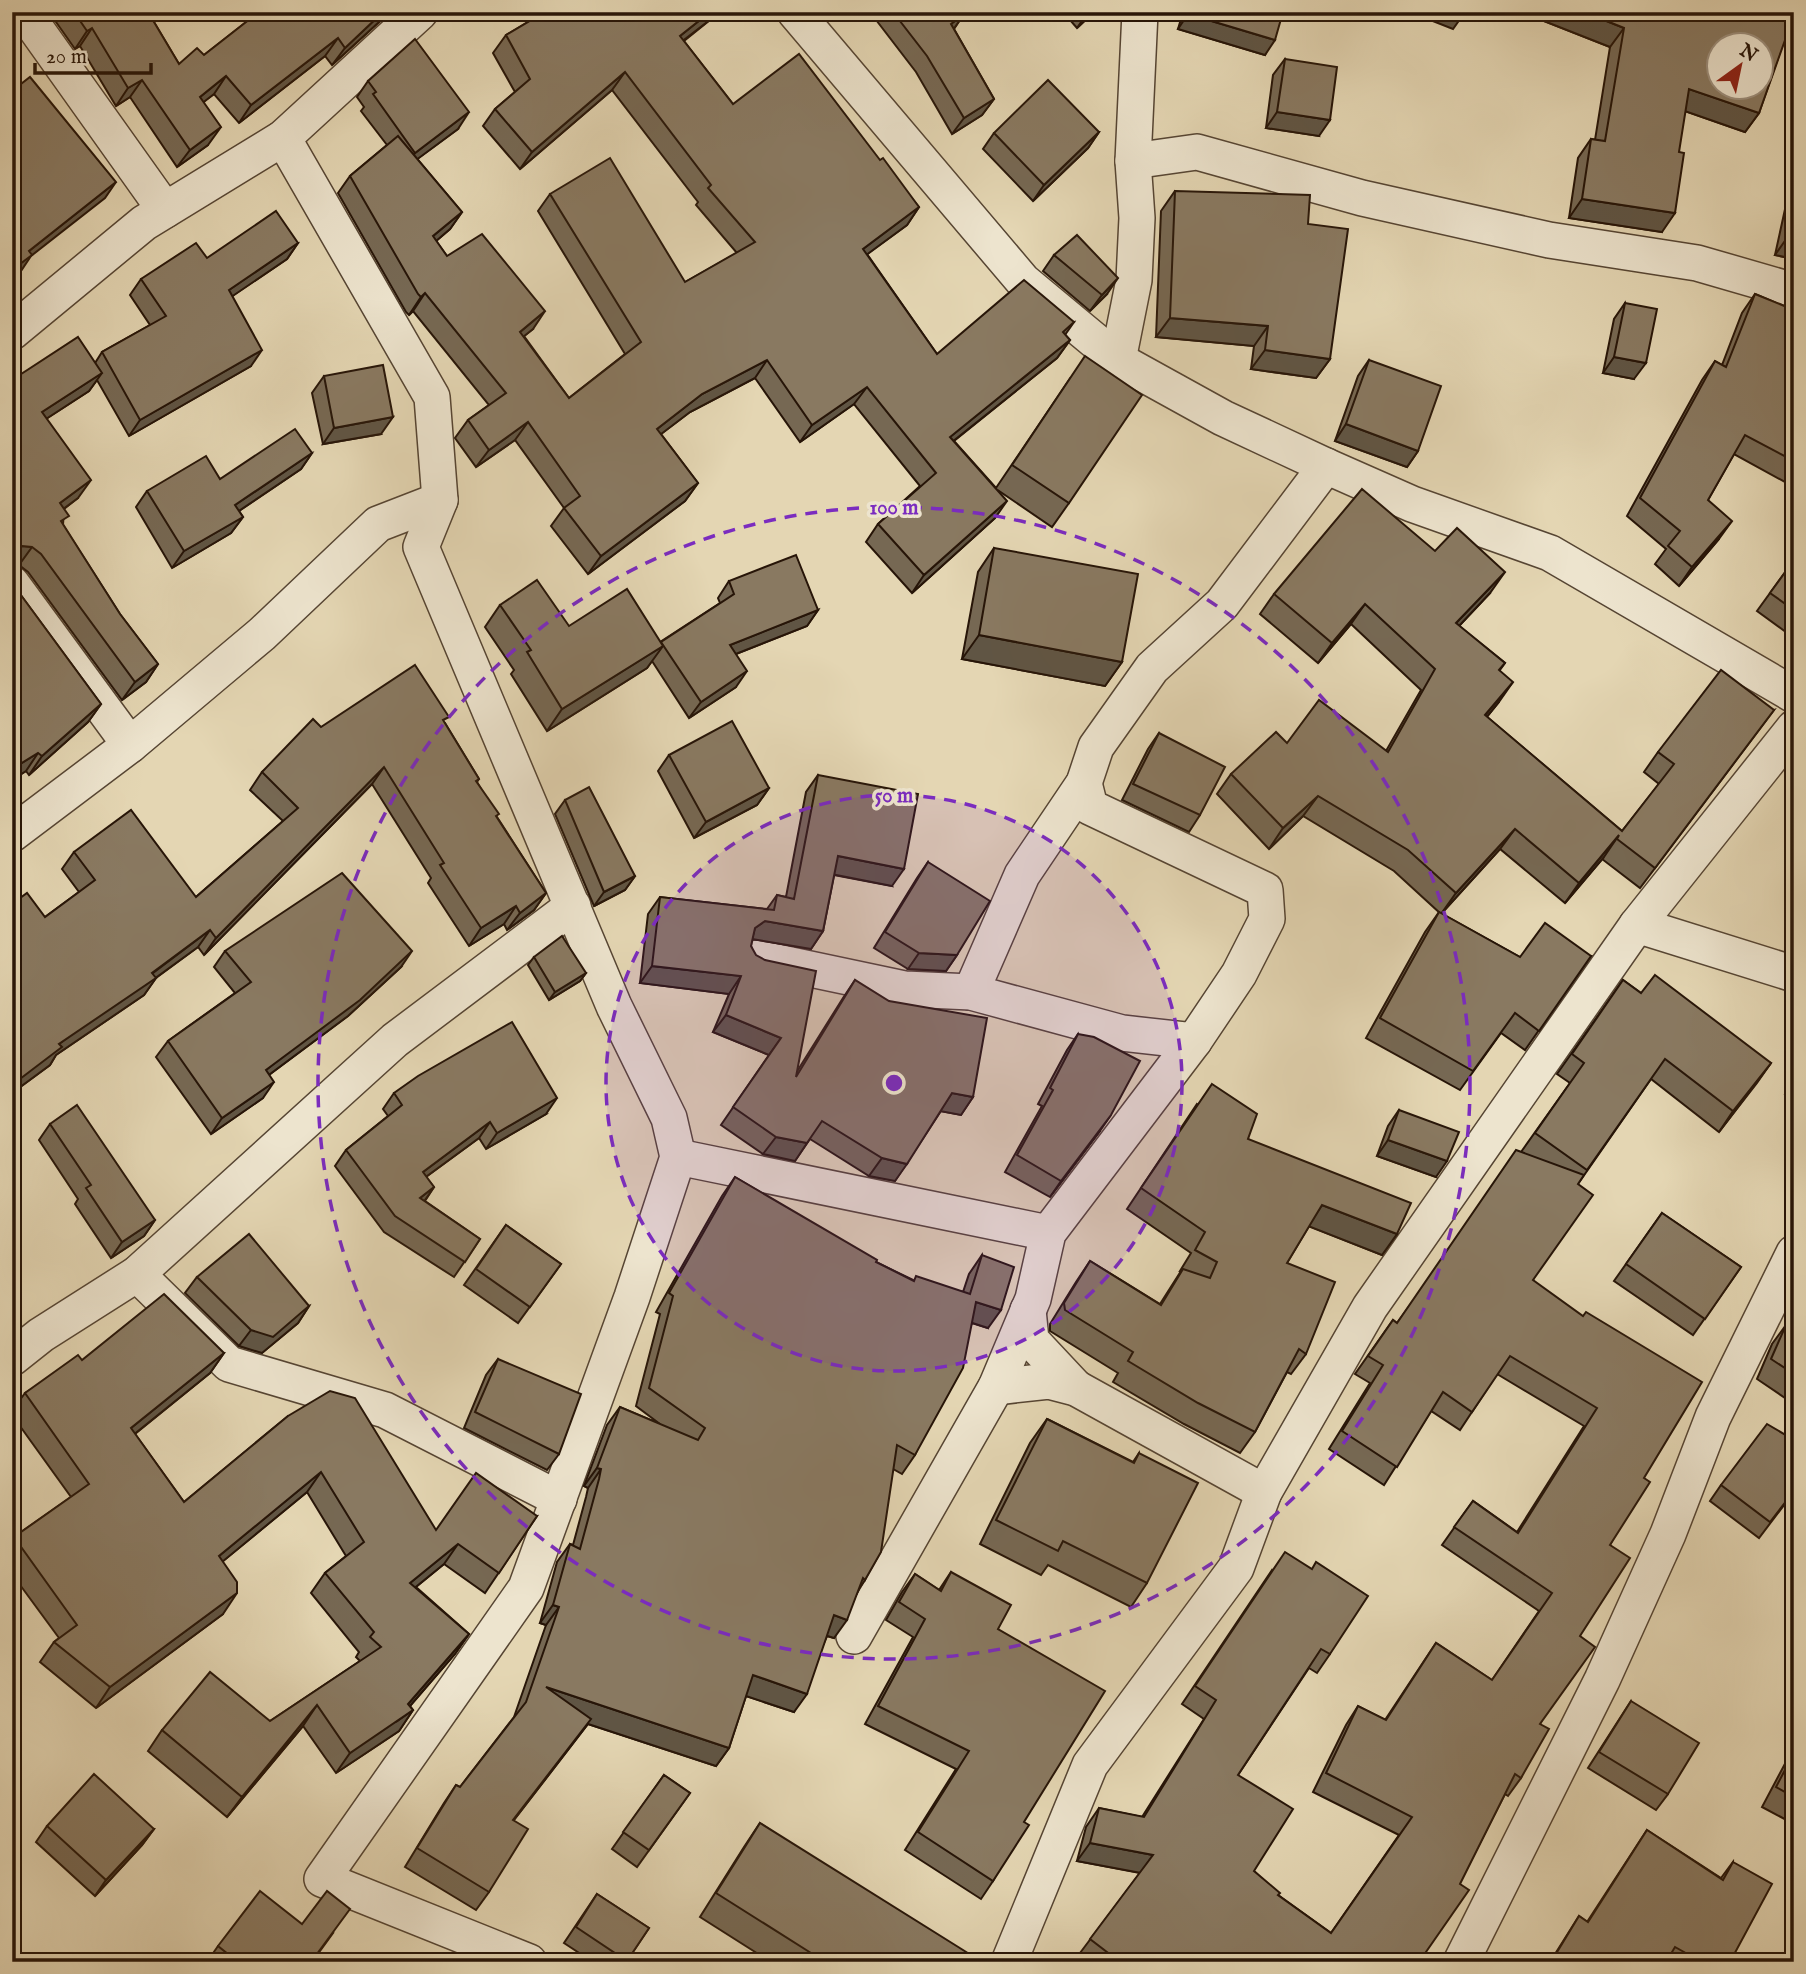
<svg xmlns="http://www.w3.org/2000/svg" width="1806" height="1974" font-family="'IM FELL English',serif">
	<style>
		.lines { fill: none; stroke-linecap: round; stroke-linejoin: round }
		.street-casing { stroke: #564533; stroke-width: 38 }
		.street { stroke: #ede4ce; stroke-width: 35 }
		.wall { fill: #766853; stroke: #271508; stroke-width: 2 }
		.shaded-wall { fill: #605544; stroke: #271508; stroke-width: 2 }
		.building { fill: #897961; stroke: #271508; stroke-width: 2; fill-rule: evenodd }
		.ring { fill: none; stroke: #7b2cbf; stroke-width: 3.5; stroke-dasharray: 12 9 }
		.centre { fill: #7b2cbf; stroke: #ede4ce; stroke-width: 3.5 }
		.ring-label { font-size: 21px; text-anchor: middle; font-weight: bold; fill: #7b2cbf; stroke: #ede4ce; stroke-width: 7; stroke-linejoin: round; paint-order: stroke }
	</style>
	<rect width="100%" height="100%" fill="#e4d6b3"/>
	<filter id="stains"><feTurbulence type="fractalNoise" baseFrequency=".00286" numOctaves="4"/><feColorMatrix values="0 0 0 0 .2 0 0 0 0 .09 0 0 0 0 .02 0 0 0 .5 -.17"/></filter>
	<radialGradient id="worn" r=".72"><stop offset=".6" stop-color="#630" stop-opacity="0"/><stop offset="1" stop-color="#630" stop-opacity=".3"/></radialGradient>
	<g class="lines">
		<g class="street-casing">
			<g id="street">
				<polyline points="24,12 165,210"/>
				<polyline points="795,12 1023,281 1118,360 1223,418 1326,466 1412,504 1550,553 1794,695"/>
				<polyline points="283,138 432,397 440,500 421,547 614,1006 669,1118 678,1157 632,1297 526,1588 322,1879 529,1962"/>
				<polyline points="1133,161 1197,152 1362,198 1549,240 1697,263 1794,291"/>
				<polyline points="12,332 144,223 283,138 420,12"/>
				<polyline points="1118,360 1134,280 1137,218 1133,161 1140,12"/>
				<polyline points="12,584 130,745"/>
				<polyline points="12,834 130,745 262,634 378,524 440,500"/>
				<polyline points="1637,925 1794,974"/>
				<polyline points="758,958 905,989 971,992 1122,1033 1194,1041"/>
				<polyline points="971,992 1022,875 1084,783 1096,747 1152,668 1222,604 1326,466"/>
				<polyline points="678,1157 1048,1233"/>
				<polyline points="137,1274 229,1364 385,1410 559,1499"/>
				<polyline points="1028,1310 1031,1340 1076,1388"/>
				<polyline points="12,1358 41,1335 137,1274 395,1040 573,906"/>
				<polyline points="996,1387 1049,1381 1076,1388 1264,1492"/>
				<polyline points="854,1636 996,1387 1033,1299 1048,1233 1194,1041 1239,974 1267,919 1265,890 1090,807 1084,783"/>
				<polyline points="1009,1962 1090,1765 1236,1568 1264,1492 1370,1307 1637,925 1794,728"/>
				<polyline points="1461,1962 1602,1680 1668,1534 1713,1417 1794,1253"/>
			</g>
		</g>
		<use href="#street" class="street"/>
	</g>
	<g class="wall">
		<polygon points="49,12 148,12 179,64 204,55 259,12 390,12 332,65 325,56 239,123 214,94 203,102 208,145 177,167 130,97 116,106 80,46 75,49"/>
		<polygon points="531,12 720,12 684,41 733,104 880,160 919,207 907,225 867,254 937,354 1074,322 1065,335 1070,340 1057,358 954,441 996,488 1069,380 1069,503 1052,527 999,491 995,518 912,593 866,542 878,524 920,486 854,404 800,442 755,378 690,412 661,434 698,483 685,501 588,574 551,526 564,508 515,440 476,467 455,438 468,420 489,405 413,311 409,315 406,312 338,193 350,176 387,145 361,111 364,107 357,97 368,81 458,129 417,159 462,212 450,229 436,241 447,256 533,329 524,336 569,398 625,354 538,211 550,194 685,282 737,253 696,205 698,202 612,90 520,169 483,126 495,109 515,92 493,53 506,35 536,17"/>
		<polygon points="870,12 963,12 964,14 954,29 994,99 982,115 952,134 916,72"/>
		<polygon points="1063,12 1094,12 1077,28"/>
		<polygon points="1183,12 1283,12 1265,55 1178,29"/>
		<polygon points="1521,12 1794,12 1759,113 1745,132 1685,111 1662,232 1569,218 1578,158 1591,139 1595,140 1610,47"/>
		<polygon points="1285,59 1319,136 1266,128 1273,75"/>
		<polygon points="1099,132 1088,148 1033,201 983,149 994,133"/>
		<polygon points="1794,184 1794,259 1775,255 1789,191"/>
		<polygon points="1175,191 1308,224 1330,359 1316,378 1251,369 1254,346 1156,337 1161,211"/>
		<polygon points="298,243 287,259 232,296 251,366 129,436 97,380 89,391 46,419 78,498 64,509 63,525 120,614 158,664 146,682 122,700 28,572 19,565 12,380 95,363 102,352 150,325 130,295 141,279 207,258"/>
		<polygon points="1054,255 1107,294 1090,311 1043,271"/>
		<polygon points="1755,294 1794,310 1794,487 1734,454 1708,500 1719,539 1679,586 1655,564 1666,549 1627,516 1702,380 1715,361 1722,365 1742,313"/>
		<polygon points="1625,303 1634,379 1603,373 1614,319"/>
		<polygon points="1369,360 1418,451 1407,467 1335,441 1358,376"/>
		<polygon points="324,376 381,434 323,444 312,393"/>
		<polygon points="312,453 301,469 239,511 243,517 231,533 172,568 136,507 147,491 220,479"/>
		<polygon points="994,548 1122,662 1105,686 962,659 978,572"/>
		<polygon points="1435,551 1490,593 1459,626 1505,663 1500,670 1499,702 1487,717 1622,831 1659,784 1644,772 1658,752 1774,710 1640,888 1602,859 1604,857 1565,903 1500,849 1441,914 1394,871 1303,816 1269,849 1217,794 1231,774 1287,743 1386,751 1421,690 1351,624 1318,663 1260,614 1274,594"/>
		<polygon points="1794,560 1794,638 1757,611"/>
		<polygon points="729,581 818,610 807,626 736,654 736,687 689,718 652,661 647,668 547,731 511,674 514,670 485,627 500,605 569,626 660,642 720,603 718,598"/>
		<polygon points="12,583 101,704 88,722 29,775 26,771 12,780"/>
		<polygon points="445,723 479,779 477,782 497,817 546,893 534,910 507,930 504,924 469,946 428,883 431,878 372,784 204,955 198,947 156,978 144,995 56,1055 50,1065 12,1093 12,904 45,917 79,892 62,869 74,852 196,897 283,821 250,790 262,772 321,727"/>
		<polygon points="1159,733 1200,815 1189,832 1122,800 1148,749"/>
		<polygon points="669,755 769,788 757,805 694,838 658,771"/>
		<polygon points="818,775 892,886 834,875 823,931 811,949 752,939 751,946 796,1073 843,998 855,980 973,1097 961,1115 941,1111 895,1181 869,1176 810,1139 795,1161 763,1154 721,1125 769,1055 713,1032 729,994 640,983 648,914 660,897 767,909 777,895 786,897 806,792"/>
		<polygon points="565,800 635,876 625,890 594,906 555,814"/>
		<polygon points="928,862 957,955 946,971 908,969 874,948 917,878"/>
		<polygon points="1439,912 1520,957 1591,956 1525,1050 1501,1033 1460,1090 1366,1038 1425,932"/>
		<polygon points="225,951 401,967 348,1016 269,1075 263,1098 211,1134 156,1057 168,1041 235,993 214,967"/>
		<polygon points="534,957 586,973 580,981 549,1000 528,965"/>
		<polygon points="1623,980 1641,993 1771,1063 1719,1132 1651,1079 1578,1184 1533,1280 1644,1478 1610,1545 1580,1636 1540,1724 1521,1778 1508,1796 1505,1794 1419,1962 1083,1962 1077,1957 1140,1873 1077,1861 1086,1827 1099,1808 1142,1817 1204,1719 1182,1704 1272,1570 1330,1654 1317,1673 1309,1668 1238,1775 1254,1871 1278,1895 1331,1933 1399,1835 1313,1792 1346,1725 1358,1706 1385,1720 1436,1643 1492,1680 1539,1611 1442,1545 1473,1501 1517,1532 1584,1426 1497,1374 1460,1430 1431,1411 1384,1485 1329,1449 1370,1383 1355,1374 1393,1320 1397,1323 1521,1152 1570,1083 1557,1074"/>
		<polygon points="1078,1034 1100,1131 1050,1197 1005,1172 1042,1106 1038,1104 1067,1050"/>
		<polygon points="1794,1078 1794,1099 1785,1094"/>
		<polygon points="394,1093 546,1114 486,1149 479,1138 426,1177 434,1187 425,1201 480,1239 454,1277 384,1232 335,1166 346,1150 388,1116 383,1109"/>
		<polygon points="1197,1104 1248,1139 1397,1234 1382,1255 1309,1226 1287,1263 1306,1354 1291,1374 1287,1372 1255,1432 1240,1453 1184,1424 1113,1382 1118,1373 1050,1331 1050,1324 1076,1282 1090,1261 1160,1304 1181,1271 1180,1271 1191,1253 1127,1209"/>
		<polygon points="1399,1110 1436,1177 1377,1156 1388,1126"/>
		<polygon points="50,1124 155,1220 144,1236 111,1258 75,1204 78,1199 39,1140"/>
		<polygon points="735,1177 876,1262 913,1280 963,1292 969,1274 982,1255 988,1328 972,1323 915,1455 902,1474 893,1469 865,1580 859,1589 834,1638 827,1636 794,1712 746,1696 729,1748 716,1766 588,1724 514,1820 489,1892 476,1910 405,1867 444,1803 456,1785 460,1787 514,1717 546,1625 540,1623 557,1562 570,1544 573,1545 586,1497 588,1488 584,1486 607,1425 620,1407 660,1424 636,1406 660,1314 656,1312 722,1196"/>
		<polygon points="1662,1213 1741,1267 1693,1335 1614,1281"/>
		<polygon points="506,1225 561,1264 518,1323 464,1285"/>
		<polygon points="197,1277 309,1306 298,1323 262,1353 239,1346 185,1293"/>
		<polygon points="1786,1325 1794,1328 1794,1404 1757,1379 1772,1344"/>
		<polygon points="224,1353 210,1373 135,1434 184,1502 288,1416 436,1530 537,1516 485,1593 444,1564 416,1587 469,1634 455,1654 410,1706 413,1710 399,1731 336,1773 303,1726 227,1817 148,1751 162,1730 270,1721 360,1661 356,1657 359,1652 311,1593 325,1573 346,1556 307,1492 223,1561 223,1614 96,1708 40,1662 54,1642 59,1638 12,1574 12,1540 14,1537 71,1497 12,1415 12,1411 25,1393 82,1360"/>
		<polygon points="498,1359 559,1454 547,1470 464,1428 486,1375"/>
		<polygon points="1047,1419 1133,1462 1139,1453 1147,1583 1131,1607 1048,1565 1041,1575 980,1544 1030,1443"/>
		<polygon points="1794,1440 1794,1492 1759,1538 1710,1501 1721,1485"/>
		<polygon points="951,1572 998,1629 1024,1822 993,1881 981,1899 905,1850 956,1769 865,1724 913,1637 886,1620 902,1592 915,1574 939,1590"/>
		<polygon points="1631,1701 1668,1794 1656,1810 1588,1768"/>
		<polygon points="1794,1749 1794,1824 1762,1807 1788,1758"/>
		<polygon points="664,1775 690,1793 637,1867 612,1849"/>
		<polygon points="760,1823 967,1962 771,1962 700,1917 744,1847"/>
		<polygon points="47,1826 154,1829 142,1845 95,1896 36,1842"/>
		<polygon points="1647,1830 1721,1878 1733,1862 1730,1962 1550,1962 1579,1916 1587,1922"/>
		<polygon points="597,1894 649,1928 626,1962 593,1962 564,1943"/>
		<polygon points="1794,1898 1794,1917 1786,1913"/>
		<polygon points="302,1924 333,1933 312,1962 207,1962 218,1946"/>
	</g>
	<g class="shaded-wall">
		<polygon points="383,12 390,12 332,65 345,48"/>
		<polygon points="710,12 720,12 667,53 680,36"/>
		<polygon points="1088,12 1094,12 1077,28"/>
		<polygon points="1410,12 1465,12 1453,29"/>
		<polygon points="1521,12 1584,12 1624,28 1610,47"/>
		<polygon points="964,14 953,30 951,24"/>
		<polygon points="1188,14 1275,40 1265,55 1178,29"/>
		<polygon points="92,28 80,46 75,49 87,31"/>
		<polygon points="338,38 325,56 239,123 251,105"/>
		<polygon points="625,72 612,90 520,169 532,152"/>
		<polygon points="226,76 214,94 187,115 200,97"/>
		<polygon points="142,80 130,97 116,106 128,88"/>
		<polygon points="1689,89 1759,113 1745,132 1676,108"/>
		<polygon points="994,99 982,115 952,134 964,118"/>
		<polygon points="469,112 458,129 404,169 415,153"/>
		<polygon points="1277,112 1330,120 1319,136 1266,128"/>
		<polygon points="221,127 208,145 177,167 190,150"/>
		<polygon points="1099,132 1088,148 1033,201 1044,185"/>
		<polygon points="116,182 105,198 31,256 21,271 12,277 12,270 29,251"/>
		<polygon points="1582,199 1675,213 1662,232 1569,218"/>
		<polygon points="919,207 907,225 850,267 863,249"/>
		<polygon points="462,212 450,229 421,254 433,236"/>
		<polygon points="1789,235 1794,236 1794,259 1775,255"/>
		<polygon points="298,243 287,259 218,306 229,290"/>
		<polygon points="1118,278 1107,294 1090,311 1102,295"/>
		<polygon points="425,293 413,311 409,315 421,297"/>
		<polygon points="545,311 533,329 508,349 520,332"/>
		<polygon points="1170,318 1268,326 1254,346 1156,337"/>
		<polygon points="1070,340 1057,358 937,454 950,437"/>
		<polygon points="262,350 251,366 129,436 140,420"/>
		<polygon points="1265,350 1330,359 1316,378 1251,369"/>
		<polygon points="1614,357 1646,363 1634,379 1603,373"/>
		<polygon points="767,360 755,378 690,412 644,447 657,429 702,394"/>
		<polygon points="102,373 89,391 29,430 42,412"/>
		<polygon points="867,387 854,404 800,442 812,425"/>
		<polygon points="393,417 381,434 323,444 334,428"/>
		<polygon points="528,422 515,440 476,467 489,450"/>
		<polygon points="1346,424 1418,451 1407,467 1335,441"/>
		<polygon points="312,453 301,469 224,521 235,505"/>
		<polygon points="91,480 78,498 47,521 60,503"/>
		<polygon points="698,483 685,501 588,574 601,556"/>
		<polygon points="1007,501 995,518 912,593 924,575"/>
		<polygon points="243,517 231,533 172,568 184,551"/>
		<polygon points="1732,521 1719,539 1679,586 1692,567"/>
		<polygon points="22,546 32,547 19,565 12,565 12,550"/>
		<polygon points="1505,572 1490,593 1442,644 1456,623"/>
		<polygon points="1365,604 1351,624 1318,663 1332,643"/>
		<polygon points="818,610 807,626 718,661 730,645"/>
		<polygon points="979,635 1122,662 1105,686 962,659"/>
		<polygon points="663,646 647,668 547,731 562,709"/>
		<polygon points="158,664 146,682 122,700 135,682"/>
		<polygon points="747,671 736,687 689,718 701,702"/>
		<polygon points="1513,682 1499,702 1471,736 1485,715"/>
		<polygon points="101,704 88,722 29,775 42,756"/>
		<polygon points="38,753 26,771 12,780 12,769"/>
		<polygon points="384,767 372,784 204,955 216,938"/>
		<polygon points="769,788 757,805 694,838 706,822"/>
		<polygon points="1318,796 1303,816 1269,849 1283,828"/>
		<polygon points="1515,829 1500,849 1441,914 1456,893"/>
		<polygon points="1619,835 1604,857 1565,903 1579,883"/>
		<polygon points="838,856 904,869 892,886 826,873"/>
		<polygon points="635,876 625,890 594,906 604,892"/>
		<polygon points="546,893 534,910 507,930 520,913"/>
		<polygon points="516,906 504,924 469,946 481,928"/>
		<polygon points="765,921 823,931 811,949 752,939 755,928"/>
		<polygon points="210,930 198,947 154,979 156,978 144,995 56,1055 50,1065 12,1093 12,1085 59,1044"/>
		<polygon points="412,951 401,967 348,1016 254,1086 266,1070"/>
		<polygon points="919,953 957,955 946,971 908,969"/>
		<polygon points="652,966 741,976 729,994 640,983"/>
		<polygon points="586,973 580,981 549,1000 555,992"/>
		<polygon points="726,1015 781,1038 769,1055 713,1032"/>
		<polygon points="1771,1063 1757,1083 1719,1132 1733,1111"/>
		<polygon points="274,1082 263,1098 211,1134 222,1118"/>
		<polygon points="952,1093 973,1097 961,1115 940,1111"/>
		<polygon points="557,1098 546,1114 486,1149 497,1133"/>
		<polygon points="1111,1115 1100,1131 1050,1197 1061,1181"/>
		<polygon points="490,1122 479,1138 412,1187 423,1172"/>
		<polygon points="776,1137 807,1143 795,1161 763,1154"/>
		<polygon points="1388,1140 1447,1161 1436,1177 1377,1156"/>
		<polygon points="882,1158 907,1164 895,1181 869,1176"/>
		<polygon points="434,1187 423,1203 420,1198"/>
		<polygon points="1322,1205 1397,1234 1382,1255 1308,1226"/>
		<polygon points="155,1220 144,1236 111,1258 122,1242"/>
		<polygon points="976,1302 1001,1310 988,1328 963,1320"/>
		<polygon points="309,1306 298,1323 262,1353 239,1346 251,1330"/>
		<polygon points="224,1353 210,1373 117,1448 131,1428"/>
		<polygon points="597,1468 601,1469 588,1488 584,1486"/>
		<polygon points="321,1472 307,1492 205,1576 219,1556"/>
		<polygon points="458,1544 444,1564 396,1603 410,1583"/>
		<polygon points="237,1593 223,1614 96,1708 110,1687"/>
		<polygon points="553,1605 559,1607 546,1625 540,1623"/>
		<polygon points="834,1615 847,1620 834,1638 821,1634"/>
		<polygon points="469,1634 455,1654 396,1722 413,1710 399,1731 336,1773 350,1753 408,1704"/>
		<polygon points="753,1675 807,1694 794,1712 740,1694"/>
		<polygon points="546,1687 729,1748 716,1766 588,1724 500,1838"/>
		<polygon points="317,1705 303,1726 227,1817 242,1797"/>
		<polygon points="154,1829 142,1845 95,1896 106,1880"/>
		<polygon points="1090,1843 1153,1855 1141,1873 1077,1861"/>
	</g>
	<g class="building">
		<polygon points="74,12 148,12 179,64 197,48 204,55 259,12 383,12 345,48 338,38 251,105 226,76 200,97 221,127 190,150 142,80 128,88 92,28 87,31"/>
		<polygon points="545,12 710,12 680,36 733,104 799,54 880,160 883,158 919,207 863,249 937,354 1024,280 1074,322 1063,332 1070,340 950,437 1007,501 924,575 878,524 936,473 867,387 812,425 767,360 702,394 657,429 698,483 601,556 564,508 580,496 528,422 489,450 468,420 506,393 425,293 421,297 418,294 350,176 398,136 462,212 433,236 447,256 482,234 545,311 520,332 569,398 641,342 550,194 610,158 685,282 755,242 708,188 711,185 625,72 532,152 495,109 530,79 506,35"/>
		<polygon points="893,12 963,12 964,14 951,24 994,99 964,118 927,56"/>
		<polygon points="1189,12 1283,12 1275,40 1188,14"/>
		<path d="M1584,12H1794V15L1759,113L1689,89L1679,152L1684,153L1675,213L1582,199L1591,139L1605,141L1624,28ZM1718,46H1760V88H1718Z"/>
		<polygon points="415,39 469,112 415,153 373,94 376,92 368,81"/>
		<polygon points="1285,59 1337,67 1330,120 1277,112"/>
		<polygon points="30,77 116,182 29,251 32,255 12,270 12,152 14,151 12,149 12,91"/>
		<polygon points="1048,80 1099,132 1044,185 994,133"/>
		<polygon points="1175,191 1310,195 1308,224 1348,229 1330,359 1265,350 1268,326 1170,318"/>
		<polygon points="276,211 298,243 229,290 262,350 140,420 102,352 166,316 141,279 196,243 207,258"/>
		<polygon points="1794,213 1794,236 1789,235"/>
		<polygon points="1077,235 1118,278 1102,295 1054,255"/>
		<polygon points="1755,294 1794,310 1794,461 1745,435 1708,500 1732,521 1692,567 1668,546 1680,531 1640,498 1715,361 1726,367"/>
		<polygon points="1625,303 1657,309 1646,363 1614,357"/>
		<polygon points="78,337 102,373 42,412 91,480 60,503 69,516 61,521 120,614 158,664 135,682 41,554 32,547 22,546 12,550 12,380"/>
		<polygon points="1085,356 1142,395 1069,503 1012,465"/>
		<polygon points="1369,360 1441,386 1418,451 1346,424"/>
		<polygon points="383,365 393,417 334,428 324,376"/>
		<polygon points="295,429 312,453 235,505 243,517 184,551 147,491 206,456 220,479"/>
		<polygon points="1362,489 1435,551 1457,528 1505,572 1456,623 1505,663 1499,670 1513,682 1485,715 1622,831 1674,764 1658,752 1721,670 1774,710 1655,868 1617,839 1619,835 1579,883 1515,829 1456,893 1408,850 1318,796 1283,828 1231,774 1276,732 1287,743 1319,700 1388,752 1435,669 1365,604 1332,643 1274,594"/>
		<polygon points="994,548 1138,574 1122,662 979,635"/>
		<polygon points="796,555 818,610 730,645 747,671 701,702 661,642 734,594 729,581"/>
		<polygon points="1794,560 1794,610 1770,593"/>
		<polygon points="537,580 569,626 627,589 663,646 562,709 527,652 531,650 500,605"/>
		<polygon points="12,583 101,704 42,756 38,753 12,769"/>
		<polygon points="415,665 449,717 443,720 479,779 476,781 499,814 496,816 546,893 520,913 516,906 481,928 440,865 444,863 384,767 216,938 210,930 152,973 156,978 59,1044 62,1047 12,1085 12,904 27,893 45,917 95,880 74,852 131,810 196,897 298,808 262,772 313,719 321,727"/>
		<polygon points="732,721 769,788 706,822 669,755"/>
		<polygon points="1159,733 1225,767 1200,815 1133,784"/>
		<polygon points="818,775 918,794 904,869 838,856 823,931 765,921 755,928 751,946 756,955 765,960 816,971 796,1077 855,980 889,1001 987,1018 973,1097 952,1093 907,1164 882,1158 822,1121 807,1143 776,1137 733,1107 781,1038 726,1015 741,976 652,966 660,897 774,910 777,895 794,899"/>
		<polygon points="589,787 635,876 604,892 565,800"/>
		<polygon points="928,862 990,901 957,955 919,953 885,932"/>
		<polygon points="342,873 412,951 360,1000 266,1070 274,1082 222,1118 168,1041 251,982 225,951"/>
		<polygon points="1439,912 1520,957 1545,923 1591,956 1539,1031 1515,1013 1473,1071 1380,1018"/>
		<polygon points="562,936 586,973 555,992 534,957"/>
		<polygon points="1655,975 1771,1063 1733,1111 1665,1059 1587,1170 1535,1133 1584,1063 1572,1054 1623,980 1641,993"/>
		<polygon points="512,1022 557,1098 497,1133 490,1122 423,1172 434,1187 420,1198 480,1239 465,1262 395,1216 346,1150 402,1105 394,1093 418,1076"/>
		<polygon points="1078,1034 1094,1037 1140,1061 1111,1115 1061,1181 1017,1155 1053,1090 1050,1088"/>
		<polygon points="1212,1084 1257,1114 1248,1139 1411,1203 1397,1234 1322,1205 1287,1263 1335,1282 1306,1354 1299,1349 1255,1432 1198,1403 1128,1361 1133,1352 1065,1310 1064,1303 1090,1261 1161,1305 1183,1269 1210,1278 1217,1262 1195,1250 1205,1232 1141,1188"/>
		<polygon points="77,1105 155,1220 122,1242 86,1188 91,1185 50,1124"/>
		<polygon points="1399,1110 1459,1132 1447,1161 1388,1140"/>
		<polygon points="1516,1150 1584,1175 1578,1184 1593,1195 1533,1280 1583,1316 1586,1312 1702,1382 1644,1478 1650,1482 1610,1545 1630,1558 1580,1636 1595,1647 1540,1724 1549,1729 1521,1778 1515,1774 1460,1884 1469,1890 1419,1962 1120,1962 1090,1939 1153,1855 1090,1843 1099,1808 1144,1817 1216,1700 1195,1686 1285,1552 1312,1569 1316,1562 1368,1596 1330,1654 1321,1649 1238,1775 1293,1809 1254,1871 1280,1893 1278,1895 1331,1933 1412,1817 1326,1773 1358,1706 1386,1720 1436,1643 1492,1680 1552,1593 1454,1527 1473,1501 1518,1533 1597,1408 1510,1356 1472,1412 1443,1392 1397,1467 1342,1431 1383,1365 1368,1356 1393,1320 1397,1323"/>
		<polygon points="735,1177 877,1260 876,1262 914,1281 916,1276 970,1294 982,1255 1014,1267 1001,1310 976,1302 963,1368 915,1455 897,1445 881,1552 865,1580 863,1578 847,1620 834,1615 807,1694 753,1675 729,1748 546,1687 591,1719 513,1820 528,1829 489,1892 417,1848 456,1785 460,1787 526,1702 559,1607 553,1605 570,1544 580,1549 599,1479 601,1469 597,1468 620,1407 698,1440 705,1428 649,1388 673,1296 669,1293"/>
		<polygon points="1662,1213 1741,1267 1705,1319 1626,1264"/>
		<polygon points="506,1225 561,1264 530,1307 476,1269"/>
		<polygon points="249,1234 309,1306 273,1337 251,1330 197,1277"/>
		<polygon points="164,1294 224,1353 131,1428 184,1502 288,1416 330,1391 355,1398 436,1530 476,1473 537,1516 499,1573 458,1544 410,1583 469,1634 408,1704 413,1710 350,1753 317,1705 242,1797 162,1730 210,1672 270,1721 381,1647 370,1637 374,1632 325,1573 364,1542 321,1472 219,1556 237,1582 237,1593 110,1687 54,1642 77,1625 14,1537 89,1484 25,1393 78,1355 82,1360"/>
		<polygon points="1786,1325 1794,1328 1794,1374 1771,1359"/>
		<polygon points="498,1359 581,1394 559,1454 475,1412"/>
		<polygon points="1047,1419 1134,1463 1139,1453 1198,1483 1147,1583 1063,1541 1058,1551 996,1520"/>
		<polygon points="1767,1424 1794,1440 1794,1491 1770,1522 1721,1485"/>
		<polygon points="951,1572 1011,1605 998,1629 1105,1691 1024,1822 1029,1825 993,1881 918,1832 969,1751 878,1706 925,1619 899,1602 915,1574 941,1591"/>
		<polygon points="1631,1701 1699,1743 1668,1794 1599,1752"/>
		<polygon points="1794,1753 1794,1797 1776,1787"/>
		<polygon points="94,1774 154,1829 106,1880 47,1826"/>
		<polygon points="664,1775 690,1793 649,1850 623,1832"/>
		<polygon points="760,1823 971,1955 967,1962 806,1962 811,1953 716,1893"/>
		<polygon points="1647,1830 1723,1880 1733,1862 1772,1884 1730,1962 1702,1962 1675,1947 1666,1962 1551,1962 1579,1916 1588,1922"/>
		<polygon points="260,1891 302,1924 327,1891 350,1909 311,1962 238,1962 218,1946"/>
		<polygon points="597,1894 649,1928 627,1961 576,1927"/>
	</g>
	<circle cx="894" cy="1083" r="288" fill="#7b2cbf" fill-opacity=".12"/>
	<g class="ring">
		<circle cx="894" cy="1083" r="288"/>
		<circle cx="894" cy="1083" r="576"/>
	</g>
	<circle cx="894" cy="1083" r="10" class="centre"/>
	<g class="ring-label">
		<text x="894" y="514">100 m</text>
		<text x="894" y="802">50 m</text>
	</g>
	<rect width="1806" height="1974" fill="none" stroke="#e4d6b3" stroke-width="42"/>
	<rect x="14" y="14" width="1778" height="1946" fill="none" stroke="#271508" stroke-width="3.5"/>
	<rect x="21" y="21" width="1764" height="1932" fill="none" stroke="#271508" stroke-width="2"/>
	<g transform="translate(1740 66) rotate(33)"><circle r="33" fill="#ede4ce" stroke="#9e917f" stroke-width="2"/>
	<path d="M0-5L12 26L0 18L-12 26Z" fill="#8f2418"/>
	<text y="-10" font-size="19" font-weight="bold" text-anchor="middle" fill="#271508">N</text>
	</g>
	<path d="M35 63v10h116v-10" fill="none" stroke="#271508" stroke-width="3.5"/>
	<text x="46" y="63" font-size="21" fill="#271508" stroke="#ede4ce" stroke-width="5" paint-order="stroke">20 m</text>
	<rect width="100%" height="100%" filter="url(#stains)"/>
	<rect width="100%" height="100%" fill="url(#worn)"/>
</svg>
